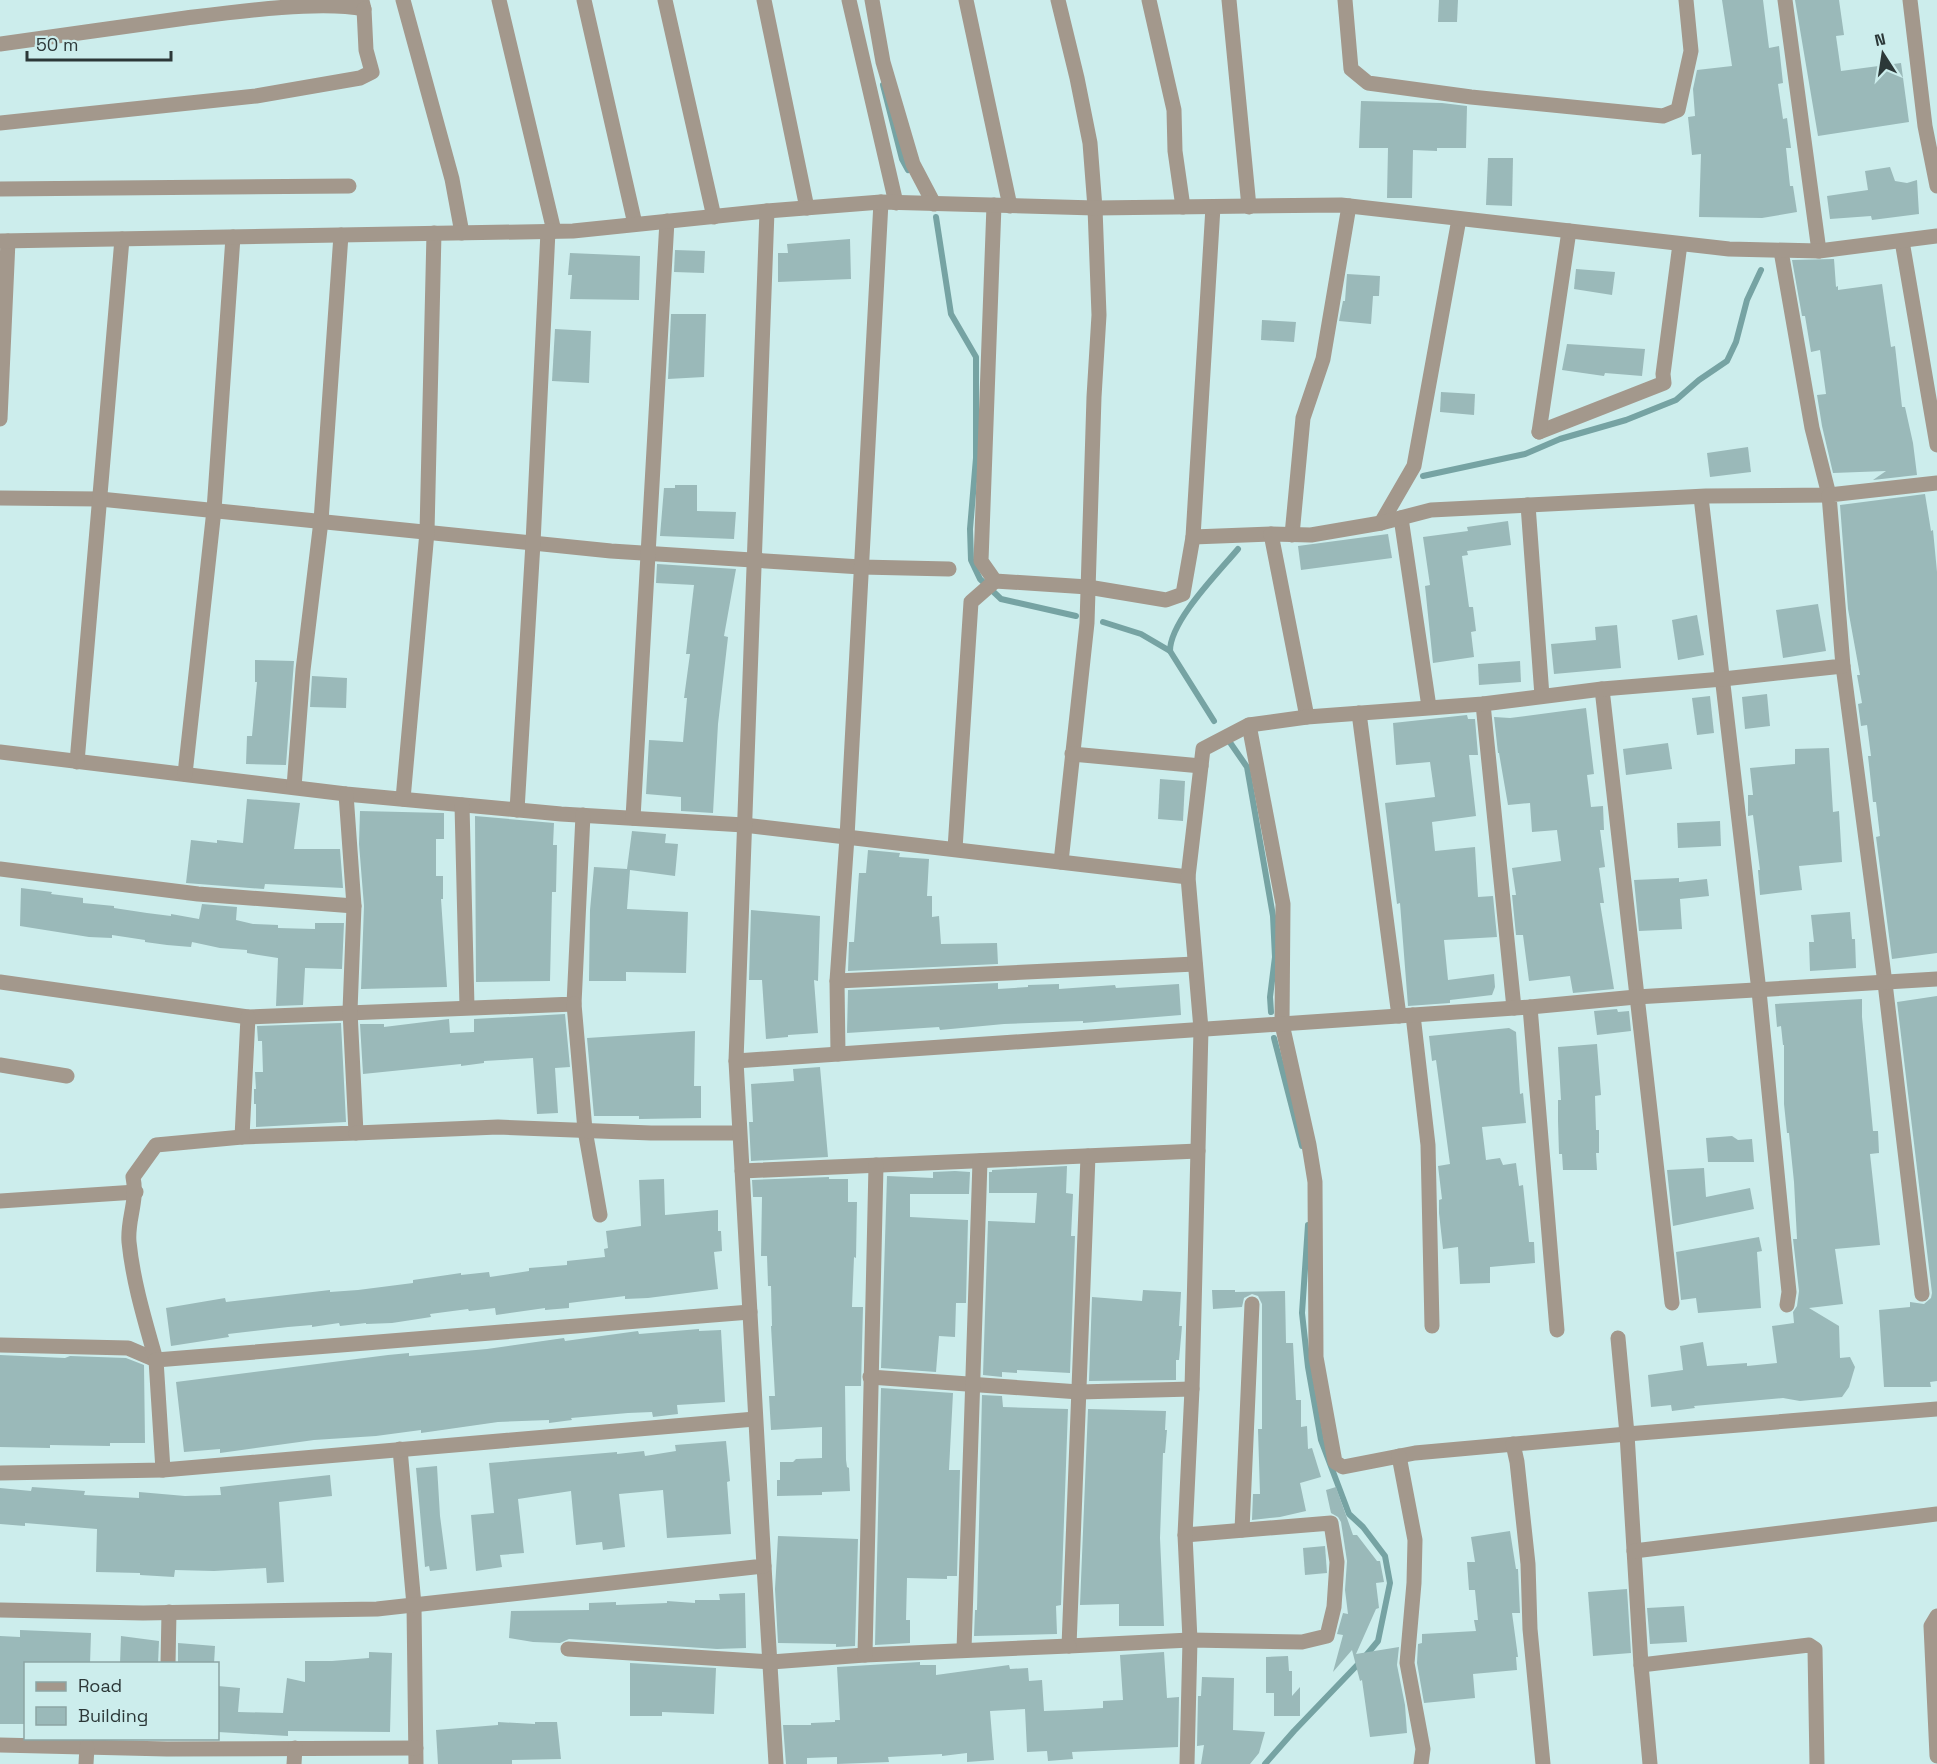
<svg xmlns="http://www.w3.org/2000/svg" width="1937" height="1764" font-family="'Space Grotesk',sans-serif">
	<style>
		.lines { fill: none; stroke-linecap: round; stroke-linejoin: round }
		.stream { stroke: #76a3a3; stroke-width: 6 }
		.building { fill: #9ab9b9 }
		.minor { stroke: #a3988c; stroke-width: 15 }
		.tertiary { stroke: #a3988c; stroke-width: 15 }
	</style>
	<rect width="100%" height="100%" fill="#ccedec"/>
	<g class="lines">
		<g class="stream">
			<polyline points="883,85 902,159 908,170"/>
			<polyline points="936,217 951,314 976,357 976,458 970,529 971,560 980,579 1001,599 1076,616"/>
			<polyline points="1423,476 1525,454 1560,439 1626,420 1676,400 1699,380 1727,361 1736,342 1747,300 1761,270"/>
			<polyline points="1103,622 1141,634 1170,651"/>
			<path d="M1214,721L1170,651C1170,621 1218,573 1238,549"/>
			<polyline points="1229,741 1247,767 1273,916 1275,957 1270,997 1271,1012"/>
			<polyline points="1274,1038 1302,1146"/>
			<polyline points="1265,1764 1294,1731 1363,1659 1378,1641 1390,1583 1385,1556 1363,1527 1349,1514 1321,1440 1308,1367 1302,1313 1308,1225"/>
		</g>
	</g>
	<g class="building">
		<polygon points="1439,0 1458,0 1457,22 1438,22"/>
		<polygon points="1722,0 1763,0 1769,48 1779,46 1783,83 1778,84 1783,119 1787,118 1791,148 1786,148 1790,186 1793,186 1797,212 1762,218 1699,217 1701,154 1692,155 1688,117 1695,116 1693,89 1697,70 1732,66"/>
		<polygon points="1795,0 1839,0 1844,35 1836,36 1841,71 1901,63 1909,122 1818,136"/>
		<polygon points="1361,101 1442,103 1467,106 1466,148 1437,148 1437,151 1413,150 1412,198 1387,198 1388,148 1359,148"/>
		<polygon points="1488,158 1513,158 1512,206 1486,205"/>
		<polygon points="1890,167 1895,181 1907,183 1917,180 1919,214 1872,220 1871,216 1830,219 1827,196 1868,190 1865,171"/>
		<polygon points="850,239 851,279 778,282 778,253 788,253 787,244"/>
		<polygon points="675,250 705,251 704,273 674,272"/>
		<polygon points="570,253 640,256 639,300 570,299 572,275 568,275"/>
		<polygon points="1834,259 1836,287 1838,286 1838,290 1882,284 1891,347 1895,346 1902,407 1905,407 1913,443 1917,475 1873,480 1886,471 1833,473 1822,426 1817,395 1826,394 1820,350 1811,352 1805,316 1802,316 1792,260"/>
		<polygon points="1576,269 1615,272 1612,295 1574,289"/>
		<polygon points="1347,274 1380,276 1379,296 1373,296 1371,324 1339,321 1343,301 1345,301"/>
		<polygon points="671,314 706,314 704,377 668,379"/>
		<polygon points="1262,320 1296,322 1294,342 1261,340"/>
		<polygon points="555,329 591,331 589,383 552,381"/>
		<polygon points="1567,344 1645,349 1642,376 1605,373 1604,376 1562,370"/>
		<polygon points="1441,392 1475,394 1474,415 1440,412"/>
		<polygon points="1748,447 1751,472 1710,477 1707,453"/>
		<polygon points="675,485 697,485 697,511 736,512 734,539 660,536 664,488 675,488"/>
		<polygon points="1925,494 1931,531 1933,530 1937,572 1937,953 1892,959 1876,837 1880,836 1876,802 1873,802 1871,783 1868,756 1871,756 1867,725 1861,726 1858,704 1862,703 1857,675 1860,675 1848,609 1840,505"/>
		<polygon points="1508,521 1511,545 1467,551 1468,555 1462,556 1469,607 1473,607 1476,631 1471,632 1474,657 1433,663 1425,586 1430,585 1423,537 1468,531 1467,527"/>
		<polygon points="1388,534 1392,558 1301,570 1298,546"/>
		<polygon points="657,564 736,569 724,636 728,637 718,724 713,813 681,811 681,797 646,794 649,740 683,742 687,698 684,698 690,654 686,654 694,585 656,583"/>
		<polygon points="1818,604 1826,651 1783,658 1776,610"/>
		<polygon points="1697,615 1704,655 1678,660 1672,620"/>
		<polygon points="1617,625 1621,668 1554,674 1551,644 1596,640 1595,627"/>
		<polygon points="255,660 294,661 286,765 246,764 247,736 252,736 257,682 255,682"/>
		<polygon points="1520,661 1521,682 1479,685 1478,664"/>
		<polygon points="312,676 347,678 346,708 310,707"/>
		<polygon points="1767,694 1770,726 1745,729 1742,697"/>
		<polygon points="1710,696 1714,733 1697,735 1692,698"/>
		<polygon points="1586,708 1594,774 1587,775 1591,807 1603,806 1604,830 1600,830 1605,867 1599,868 1604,903 1600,903 1614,989 1573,993 1570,976 1529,981 1523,935 1516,935 1512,895 1516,895 1512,868 1561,861 1557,830 1532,832 1530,803 1508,805 1499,753 1498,753 1494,717 1510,718"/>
		<polygon points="1467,715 1468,719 1475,719 1478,755 1469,755 1476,816 1432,822 1435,851 1475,847 1478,897 1493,896 1497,937 1444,940 1448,980 1494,974 1495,987 1492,995 1450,1000 1450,1003 1408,1006 1400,903 1397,904 1385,803 1435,797 1430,762 1396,765 1393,723"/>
		<polygon points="1668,743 1672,769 1626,775 1623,749"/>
		<polygon points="1829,748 1833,812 1839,811 1842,862 1799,866 1802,890 1760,895 1758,870 1760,870 1753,815 1748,816 1748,795 1753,795 1750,768 1795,764 1795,749"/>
		<polygon points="1160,779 1185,781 1183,821 1158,819"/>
		<polygon points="247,799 300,803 294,849 340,849 343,888 265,884 264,889 186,883 191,840 217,843 217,840 243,843"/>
		<polygon points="360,811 444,813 444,839 436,839 436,876 443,876 443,899 441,899 447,987 361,989 364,906 359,844"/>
		<polygon points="475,816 554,823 553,845 557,845 556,892 552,892 550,981 476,982"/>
		<polygon points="1720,821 1721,846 1678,848 1677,823"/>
		<polygon points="632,831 666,834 665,843 678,844 675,876 630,870 627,909 688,912 686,973 626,972 626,981 589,981 590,910 594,867 627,869"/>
		<polygon points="868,850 900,853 899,857 929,859 927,896 932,896 932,917 939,916 941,944 997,943 998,964 848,971 849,942 854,942 859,873 866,873"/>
		<polygon points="1679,878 1679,882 1707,879 1709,896 1680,899 1682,929 1639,931 1634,880"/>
		<polygon points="21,888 52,892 51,894 83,898 83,903 114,906 114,908 147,913 171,916 171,914 199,919 202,904 237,907 236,920 253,924 278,925 278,928 315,929 315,923 344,923 342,969 305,968 303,1005 276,1006 278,958 247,953 247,950 220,948 192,942 191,947 167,945 145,942 145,940 112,935 112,938 89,937 20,926"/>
		<polygon points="751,910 820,916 818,981 814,980 818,1033 788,1035 788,1037 766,1039 762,980 749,980"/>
		<polygon points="1850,912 1852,939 1855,939 1856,968 1810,971 1809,942 1814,942 1811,915"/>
		<polygon points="998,983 998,989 1028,987 1028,985 1059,984 1059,989 1115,985 1116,988 1179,984 1181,1015 1083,1023 1083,1021 1004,1024 940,1030 939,1027 847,1033 848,990"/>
		<polygon points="1937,996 1937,1381 1930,1382 1931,1387 1884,1387 1879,1310 1910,1307 1910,1302 1924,1304 1931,1298 1932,1293 1897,1002"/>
		<polygon points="1862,999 1862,1017 1873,1131 1878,1131 1879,1153 1870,1154 1880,1245 1835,1249 1843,1304 1809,1308 1839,1326 1840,1358 1850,1357 1855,1367 1849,1387 1842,1397 1800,1401 1783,1398 1694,1406 1695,1408 1672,1411 1671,1405 1651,1407 1648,1375 1683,1370 1680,1346 1703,1342 1707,1366 1747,1363 1747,1366 1777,1363 1772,1326 1794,1323 1793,1312 1797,1306 1799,1291 1793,1239 1797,1239 1794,1182 1789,1133 1787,1133 1784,1104 1784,1045 1783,1045 1781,1026 1777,1027 1775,1004"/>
		<polygon points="1617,1009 1618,1012 1629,1011 1631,1031 1597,1035 1594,1011"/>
		<polygon points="565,1014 570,1067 555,1068 558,1113 537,1114 533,1058 484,1061 484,1063 461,1066 461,1064 363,1074 360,1024 384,1024 384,1027 449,1019 450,1033 474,1032 474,1019"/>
		<polygon points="341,1023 346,1122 256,1127 256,1104 254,1104 254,1089 256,1089 255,1072 263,1072 262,1041 258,1041 257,1026"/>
		<polygon points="1509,1028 1516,1032 1520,1094 1523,1093 1526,1123 1482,1127 1486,1160 1500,1158 1503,1165 1516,1163 1519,1186 1523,1185 1529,1242 1534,1242 1535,1263 1490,1267 1490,1283 1460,1284 1458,1247 1443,1249 1439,1213 1439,1200 1442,1199 1438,1166 1450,1164 1436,1060 1432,1061 1429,1036"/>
		<polygon points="695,1031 694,1086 701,1086 701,1118 639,1119 639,1116 594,1116 587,1038"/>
		<polygon points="1597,1044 1601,1095 1595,1096 1596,1130 1599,1130 1599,1153 1596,1153 1597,1170 1563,1170 1562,1154 1559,1154 1558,1121 1558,1100 1561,1100 1558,1047"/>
		<polygon points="820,1067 828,1157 751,1161 749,1122 753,1122 751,1084 794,1081 793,1069"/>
		<polygon points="1732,1136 1738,1140 1752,1139 1754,1162 1708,1162 1706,1138"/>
		<polygon points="1067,1166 1066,1193 1073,1194 1071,1236 1075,1236 1070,1373 1017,1370 1017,1373 1002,1372 1002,1377 983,1375 988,1221 1035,1223 1037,1193 989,1193 989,1172 992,1172 992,1170"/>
		<polygon points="1704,1168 1706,1197 1750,1188 1754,1209 1673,1226 1667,1170"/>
		<polygon points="955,1171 970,1172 969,1194 910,1194 910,1217 968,1220 966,1303 956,1303 955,1337 939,1336 936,1372 881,1368 887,1176 933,1178 933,1172"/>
		<polygon points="829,1177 829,1179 848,1179 848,1202 857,1202 856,1258 854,1257 852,1307 863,1307 861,1386 845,1386 846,1460 847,1467 849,1468 850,1491 822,1492 822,1495 777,1496 777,1480 780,1480 780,1462 793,1462 796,1459 822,1458 822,1427 771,1430 769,1396 775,1396 771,1326 772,1326 771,1286 768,1286 767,1256 761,1256 762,1197 753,1197 752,1180"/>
		<polygon points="664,1179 665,1215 718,1210 718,1231 721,1231 722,1251 714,1252 718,1289 648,1298 625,1299 625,1296 569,1303 569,1308 545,1310 545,1308 496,1315 495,1308 469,1311 468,1309 430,1314 431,1317 392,1323 366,1324 366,1323 340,1326 339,1323 312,1327 312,1325 288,1327 228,1334 229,1337 171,1346 166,1308 225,1298 226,1302 330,1290 330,1292 358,1290 413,1283 413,1280 461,1273 461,1275 489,1272 490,1277 529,1271 529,1268 567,1265 567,1261 605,1257 604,1249 608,1248 606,1231 641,1226 639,1180"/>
		<polygon points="1759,1237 1762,1251 1757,1252 1761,1308 1698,1313 1696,1298 1681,1300 1676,1252"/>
		<polygon points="1143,1290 1181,1292 1179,1326 1182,1326 1179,1360 1176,1360 1176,1380 1089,1381 1092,1297 1142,1301"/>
		<polygon points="1212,1290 1235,1290 1235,1292 1285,1291 1286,1343 1293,1343 1296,1400 1301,1400 1301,1427 1307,1426 1308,1449 1312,1448 1321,1477 1300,1483 1306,1511 1280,1517 1252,1520 1253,1494 1260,1494 1258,1429 1262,1429 1262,1304 1258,1296 1252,1294 1244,1298 1242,1307 1213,1309"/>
		<polygon points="699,1329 699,1331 721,1330 725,1402 677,1405 678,1414 653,1417 652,1412 628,1413 571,1418 572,1420 549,1423 549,1420 498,1422 421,1433 421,1430 376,1436 314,1440 220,1453 220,1449 184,1452 176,1382 388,1355 409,1353 409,1356 487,1349 564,1338 565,1341 638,1331 639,1334"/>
		<polygon points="0,1355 65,1358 70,1356 126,1358 144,1365 145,1443 110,1443 110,1446 50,1445 50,1448 0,1447"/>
		<polygon points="881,1388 953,1393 949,1470 960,1470 957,1576 947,1576 947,1579 907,1578 906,1620 910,1620 910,1643 875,1645"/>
		<polygon points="982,1395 1002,1396 1003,1407 1068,1409 1061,1605 1056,1606 1057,1634 974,1636 975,1610 977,1610"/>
		<polygon points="1088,1409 1166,1411 1165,1430 1167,1430 1165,1453 1163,1453 1160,1538 1164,1626 1119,1626 1119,1604 1080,1605"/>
		<polygon points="726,1441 730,1481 727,1482 731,1534 667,1538 663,1490 619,1494 625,1547 603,1550 602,1542 576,1545 571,1491 518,1499 524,1553 500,1555 502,1567 476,1571 471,1515 494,1513 489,1463 617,1452 617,1454 644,1451 645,1456 676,1451 675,1445"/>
		<polygon points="437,1466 440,1516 447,1569 430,1571 429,1566 425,1567 416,1468"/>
		<polygon points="330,1475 332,1496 279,1502 284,1582 267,1583 266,1568 214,1571 175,1570 174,1577 140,1575 140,1573 96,1572 97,1529 25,1523 25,1526 0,1524 0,1488 31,1491 32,1487 85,1491 84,1495 139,1498 139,1492 185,1496 221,1495 220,1487"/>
		<polygon points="1336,1487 1353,1535 1357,1535 1377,1561 1380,1561 1384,1582 1376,1583 1379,1608 1376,1609 1356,1654 1399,1647 1397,1665 1405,1705 1407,1733 1370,1737 1362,1680 1360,1681 1352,1650 1333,1672 1343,1635 1337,1634 1343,1613 1348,1614 1345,1590 1347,1561 1341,1522 1338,1517 1331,1513 1326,1490"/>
		<polygon points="1510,1531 1516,1569 1518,1569 1520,1613 1512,1613 1518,1657 1516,1657 1517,1670 1473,1674 1475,1698 1424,1703 1417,1663 1418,1644 1422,1643 1422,1634 1476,1631 1474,1620 1478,1620 1475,1590 1469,1590 1467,1562 1475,1562 1471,1537"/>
		<polygon points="778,1536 858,1539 855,1646 836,1647 836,1644 778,1643 775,1589"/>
		<polygon points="1325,1546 1327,1573 1305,1575 1303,1548"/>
		<polygon points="1627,1589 1631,1653 1593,1656 1588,1592"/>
		<polygon points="745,1593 746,1648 717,1649 569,1639 560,1643 533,1642 509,1638 511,1611 589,1610 589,1603 616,1602 616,1605 667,1603 667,1601 695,1603 695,1600 720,1600 719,1594"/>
		<polygon points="1684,1606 1687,1642 1650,1644 1647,1608"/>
		<polygon points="20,1630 91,1633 90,1664 26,1664 26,1724 0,1724 0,1636 20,1637"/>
		<polygon points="121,1636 159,1641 158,1664 120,1664"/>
		<polygon points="178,1643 215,1646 214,1664 178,1664"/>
		<polygon points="369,1652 392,1653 390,1732 288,1731 288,1736 218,1732 218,1686 240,1688 238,1712 283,1713 287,1678 305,1682 305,1661 332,1661 369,1658"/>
		<polygon points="1164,1652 1167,1698 1179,1697 1178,1747 1072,1752 1073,1759 1048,1761 1047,1751 1027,1752 1025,1709 990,1711 994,1760 967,1762 967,1753 942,1756 942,1754 888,1757 889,1762 837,1764 837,1757 807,1758 807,1764 786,1764 783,1725 811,1725 811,1723 835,1722 835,1720 840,1720 837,1667 920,1662 920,1665 936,1665 936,1675 1009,1665 1010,1669 1028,1668 1029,1681 1042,1680 1044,1711 1069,1710 1103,1708 1103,1701 1123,1700 1120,1655"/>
		<polygon points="1288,1656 1289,1671 1292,1671 1292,1696 1300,1687 1300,1716 1274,1716 1274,1693 1266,1693 1266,1657"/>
		<polygon points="630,1663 716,1668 714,1714 662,1712 662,1716 630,1716"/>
		<polygon points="1202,1677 1234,1678 1233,1730 1265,1732 1259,1753 1250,1764 1201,1764 1204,1745 1197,1746 1198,1696 1201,1696"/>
		<polygon points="498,1722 535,1724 535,1722 557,1722 561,1759 512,1760 512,1764 438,1764 436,1730 498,1725"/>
	</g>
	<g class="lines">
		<g class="minor">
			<polyline points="403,0 452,179 462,233"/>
			<polyline points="499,0 554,231"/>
			<polyline points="584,0 635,224"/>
			<polyline points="665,0 714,217"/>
			<polyline points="764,0 807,208"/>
			<polyline points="849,0 896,203"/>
			<polyline points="872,0 883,62 913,164 934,204"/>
			<polyline points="966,0 1010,206"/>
			<polyline points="1058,0 1077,78 1090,143 1095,208 1099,315 1094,397 1087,623 1061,862"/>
			<polyline points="1149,0 1174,110 1175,151 1183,207"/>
			<polyline points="1229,0 1249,207"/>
			<polyline points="1345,0 1351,69 1368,83 1471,97 1663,116 1678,110 1691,51 1686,0"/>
			<polyline points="1785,0 1819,251"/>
			<polyline points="1910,0 1925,126 1937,186"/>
			<path d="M0,44C62,35 124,27 186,18C233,12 320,0 364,9L362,1"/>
			<polyline points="0,123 256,96 360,78 372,72 366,50 364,9"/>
			<polyline points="0,189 349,186"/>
			<polyline points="994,205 981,561 995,581 1088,587 1166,600 1183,594 1193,537"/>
			<polyline points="1213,207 1193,537 1271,534"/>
			<polyline points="1902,241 1937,445"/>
			<polyline points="0,419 8,241"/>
			<polyline points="1539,432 1664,383 1663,374 1680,244"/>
			<polyline points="1539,432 1569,231"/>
			<polyline points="1701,497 1759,991 1785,1253 1789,1292 1787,1305"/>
			<polyline points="0,498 100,499 611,551 861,567 949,569"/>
			<polyline points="1528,505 1542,696"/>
			<polyline points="1401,518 1429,707"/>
			<polyline points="1381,523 1414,466 1459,219"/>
			<polyline points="1292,535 1303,418 1323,359 1349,206"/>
			<polyline points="1843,666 1885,983 1922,1294"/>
			<polyline points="1602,689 1672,1303"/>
			<polyline points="1483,704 1514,1008"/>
			<polyline points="1359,713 1399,1016"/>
			<polyline points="1307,717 1271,534 1311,535 1381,523 1431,510 1706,496 1829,495 1812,428 1781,251"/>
			<polyline points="1249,725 1283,904 1282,1024 1309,1145 1315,1182 1316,1357 1335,1462 1343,1467 1415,1453 1627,1434 1641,1665 1650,1764"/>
			<polyline points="0,752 346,794 561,814 744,825 1188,877 1203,749 1249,725 1307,717 1483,704 1602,689 1723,679 1843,666 1829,495 1937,483"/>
			<polyline points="1072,754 1201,766"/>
			<polyline points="77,762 122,239"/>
			<polyline points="185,774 214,510 233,237"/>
			<polyline points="294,787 303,670 321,521 341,235"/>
			<polyline points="403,799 427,532 434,233"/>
			<polyline points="462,805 467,1007"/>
			<polyline points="517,810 533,543 548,231"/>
			<polyline points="633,818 667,221"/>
			<polyline points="955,849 971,602 995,581"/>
			<polyline points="0,869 198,894 354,906"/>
			<polyline points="837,981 1195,964"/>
			<polyline points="0,982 248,1017 574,1004 583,815"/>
			<polyline points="574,1004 585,1130 600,1215"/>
			<polyline points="1530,1007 1557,1330"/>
			<polyline points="1413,1015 1428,1145 1432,1326"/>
			<polyline points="248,1017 242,1137 356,1133 350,1011 354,906 346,794"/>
			<polyline points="838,1054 837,981 847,837 881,202"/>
			<polyline points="736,1061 1530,1007 1636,997 1937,979"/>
			<polyline points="0,1065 67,1076"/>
			<polyline points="356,1133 498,1127 651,1133 739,1133"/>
			<polyline points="1088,1156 1069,1646 1190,1640 1302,1642 1327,1636 1334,1607 1337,1562 1331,1523 1185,1535"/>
			<polyline points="742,1171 1198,1151"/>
			<polyline points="0,1201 136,1192"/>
			<polyline points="1618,1338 1627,1434 1937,1409"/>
			<polyline points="0,1345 128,1348 156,1360"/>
			<path d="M156,1360C145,1321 133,1282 129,1242C127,1219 138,1202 133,1177L156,1145L242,1137"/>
			<polyline points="870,1377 1079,1392 1192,1389"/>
			<polyline points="1513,1444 1517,1462 1528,1564 1530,1629 1543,1764"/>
			<polyline points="400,1449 414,1605 416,1764"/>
			<polyline points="1399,1456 1415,1540 1414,1583 1407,1663 1423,1749 1421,1764"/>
			<polyline points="163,1470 156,1360 750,1312"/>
			<polyline points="0,1473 163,1470 755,1419"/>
			<polyline points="1242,1530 1252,1304"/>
			<polyline points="1634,1551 1937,1514"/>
			<polyline points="764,1566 776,1764"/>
			<polyline points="1937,1616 1931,1626 1937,1756"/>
			<polyline points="568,1649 771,1662 865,1655 1069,1646"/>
			<polyline points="964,1650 980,1161"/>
			<polyline points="865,1655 876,1165"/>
			<polyline points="168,1664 169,1612"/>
			<polyline points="1641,1665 1809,1645 1815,1649 1817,1764"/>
			<polyline points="0,1745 167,1749 416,1748"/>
			<polyline points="86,1764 87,1747"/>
			<polyline points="294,1764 295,1748"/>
			<polyline points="1187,1764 1190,1640 1185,1535 1192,1389 1201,1029 1188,877"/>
		</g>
		<g class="tertiary">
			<polyline points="0,241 573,231 767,211"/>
			<polyline points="0,1610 143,1613 377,1609 764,1566 736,1061 767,211 881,202 1095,208 1341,205 1729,249 1819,251 1937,236"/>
		</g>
	</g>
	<rect x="24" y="1662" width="195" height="78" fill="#ccedec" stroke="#8ca5a4" stroke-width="1.5"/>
	<rect x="36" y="1682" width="30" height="9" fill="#a3988c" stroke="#8ca5a4" stroke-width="1.5"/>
	<text x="78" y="1692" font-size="18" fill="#2c3838">Road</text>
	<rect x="36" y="1707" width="30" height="18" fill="#9ab9b9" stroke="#8ca5a4" stroke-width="1.5"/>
	<text x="78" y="1722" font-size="18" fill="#2c3838">Building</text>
	<g transform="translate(1883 54) rotate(348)" stroke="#ccedec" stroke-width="4.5" paint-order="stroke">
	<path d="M0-4.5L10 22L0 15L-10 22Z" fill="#2c3838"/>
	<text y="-9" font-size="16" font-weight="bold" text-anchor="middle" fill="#2c3838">N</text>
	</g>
	<path d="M27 51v9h144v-9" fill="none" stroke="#2c3838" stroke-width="3"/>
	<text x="36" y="51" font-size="18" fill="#2c3838" stroke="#ccedec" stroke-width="4.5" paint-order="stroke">50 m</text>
</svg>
